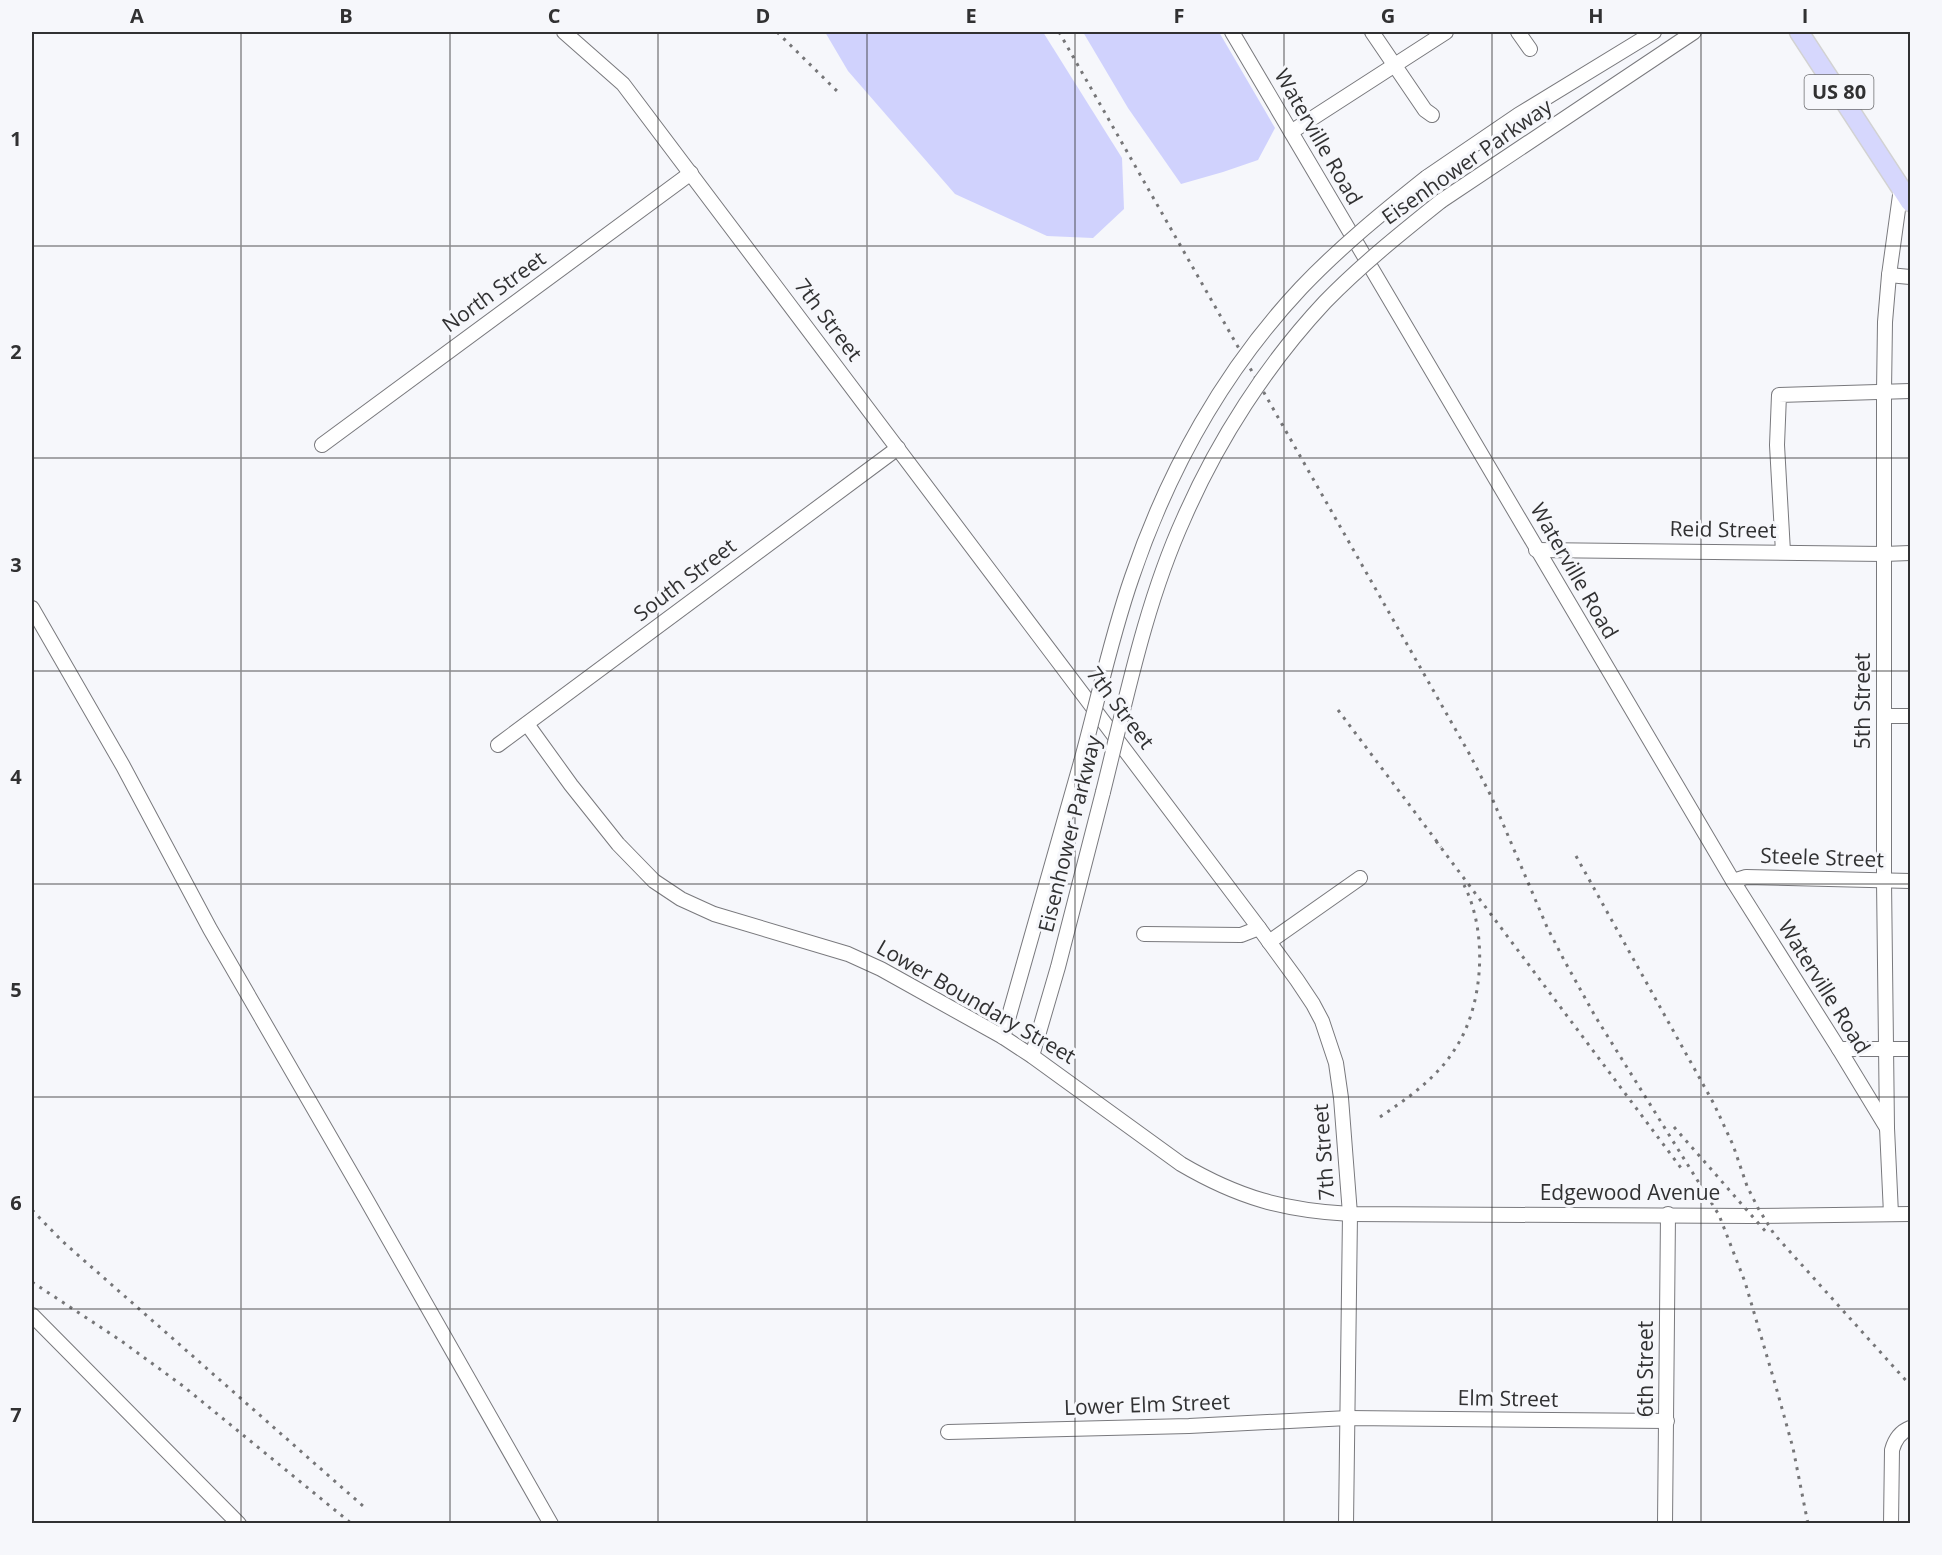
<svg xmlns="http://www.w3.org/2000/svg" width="1942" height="1555" font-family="'Open Sans',sans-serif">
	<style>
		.green { fill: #d0d2fd }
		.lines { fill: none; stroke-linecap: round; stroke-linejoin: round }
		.minor-casing { stroke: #79797d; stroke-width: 16 }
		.major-casing { stroke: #d2d2d2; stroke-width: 21 }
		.minor { stroke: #fff; stroke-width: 14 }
		.major { stroke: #d6d7fd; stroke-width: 18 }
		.rail { stroke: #767678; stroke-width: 3; stroke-dasharray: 3 6; stroke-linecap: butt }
		.minor-bridge-casing { stroke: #79797d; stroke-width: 16; stroke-linecap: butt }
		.minor-bridge { stroke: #fff; stroke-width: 14 }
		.grid { fill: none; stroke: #313132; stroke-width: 1.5; stroke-opacity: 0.55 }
		.labels { text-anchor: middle; stroke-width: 6; stroke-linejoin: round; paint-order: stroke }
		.shield { fill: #f6f7fb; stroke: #6c6c6e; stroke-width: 1.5 }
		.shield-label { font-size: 20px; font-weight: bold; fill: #313132 }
		.street-label { font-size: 21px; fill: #313132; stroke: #f6f7fb }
		.neatline { fill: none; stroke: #313132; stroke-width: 2 }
		.grid-label { font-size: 20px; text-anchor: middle; font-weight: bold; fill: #313132 }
	</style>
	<rect width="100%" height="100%" fill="#f6f7fb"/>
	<g class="green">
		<polygon points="825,32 1043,32 1122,158 1124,209 1093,238 1047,236 955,194 848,71"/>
		<polygon points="1083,32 1219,32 1275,128 1258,160 1223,172 1181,184 1128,108"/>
	</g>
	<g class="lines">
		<g class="minor-casing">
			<g id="minor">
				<polyline points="564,32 623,84 1259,928 1297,980 1313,1004 1322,1021 1336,1063 1341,1098 1350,1214 1346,1524"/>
				<polyline points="1232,32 1733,881 1839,1049 1887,1128"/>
				<polyline points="1372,32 1425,110 1432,115"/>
				<polyline points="1518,32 1530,49"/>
				<polyline points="1291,132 1446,32"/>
				<polyline points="1427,177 1518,115 1654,32"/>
				<polyline points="1441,201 1694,32"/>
				<polyline points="1889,275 1910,277"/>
				<polyline points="322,445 691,173"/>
				<polyline points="1536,550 1884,554 1910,553"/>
				<polyline points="1783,552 1777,445 1779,395 1910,391"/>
				<polyline points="32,608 123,766 210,929 366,1199 551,1524"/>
				<polyline points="1884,716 1910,716"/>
				<path d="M527,724L571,785L618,844L654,881L681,899L714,914L848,954L881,969L1003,1037L1032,1056L1181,1164C1239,1198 1283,1210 1350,1214L1751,1216L1910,1214"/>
				<polyline points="498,745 898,448"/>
				<polyline points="1733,881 1746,877 1910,881"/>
				<polyline points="1144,934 1241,935 1259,928"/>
				<polyline points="1269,942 1360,878"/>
				<polyline points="1003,1037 1081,762"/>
				<polyline points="1839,1049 1910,1049"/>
				<polyline points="1032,1056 1058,967 1103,792"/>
				<polyline points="1891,1214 1887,1128 1884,881 1884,391 1885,322 1889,275 1901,188"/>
				<polyline points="32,1315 239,1524"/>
				<polyline points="948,1432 1189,1426 1348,1418 1667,1421"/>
				<polyline points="1665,1524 1668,1214"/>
				<path d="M1891,1524L1892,1450C1895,1439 1900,1432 1910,1428"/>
			</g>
		</g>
		<g class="major-casing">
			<polyline id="major" points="1799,32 1910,202"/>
		</g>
		<use href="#minor" class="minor"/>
		<use href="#major" class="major"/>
		<g class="rail">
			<polyline points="777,32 840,94"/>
			<polyline points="1059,32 1470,755 1492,798 1547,927 1564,960 1595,1016 1719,1215 1745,1282 1776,1387 1793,1448 1808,1524"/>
			<polyline points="1338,710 1441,847"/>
			<polyline points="1436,841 1684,1172"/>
			<polyline points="1576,856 1714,1104 1733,1145 1747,1186 1758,1208 1774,1234 1910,1385"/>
			<path d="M1380,1117C1408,1098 1437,1078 1455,1049C1484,1005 1488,932 1464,885"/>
			<polyline points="1674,1127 1767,1233"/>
			<polyline points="32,1210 62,1241 363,1506"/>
			<polyline points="32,1282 120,1340 183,1386 352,1524"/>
		</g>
		<g class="minor-bridge-casing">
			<g id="minor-bridge">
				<path d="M1081,762C1098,700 1111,637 1132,577C1168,471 1224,370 1301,288C1340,247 1383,212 1427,177"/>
				<path d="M1103,792C1126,700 1145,604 1184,518C1218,440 1267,364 1325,302C1361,265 1401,233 1441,201"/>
			</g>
		</g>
		<use href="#minor-bridge" class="minor-bridge"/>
	</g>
	<path class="grid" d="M241,32V1524M450,32V1524M658,32V1524M867,32V1524M1075,32V1524M1284,32V1524M1492,32V1524M1701,32V1524M32,246H1910M32,458H1910M32,671H1910M32,884H1910M32,1097H1910M32,1309H1910"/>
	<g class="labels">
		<rect class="shield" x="1804.5" y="75" width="69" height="34" rx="4.5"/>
		<g class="shield-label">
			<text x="1839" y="99">US 80</text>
		</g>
		<g class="street-label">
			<text transform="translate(1318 137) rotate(60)" y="7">Waterville Road</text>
			<text transform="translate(1467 162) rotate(-35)" y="7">Eisenhower Parkway</text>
			<text transform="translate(494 292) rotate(-36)" y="7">North Street</text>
			<text transform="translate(828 320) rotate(53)" y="7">7th Street</text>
			<text transform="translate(1723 530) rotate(1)" y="7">Reid Street</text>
			<text transform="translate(1574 571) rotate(60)" y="7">Waterville Road</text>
			<text transform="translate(685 580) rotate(-37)" y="7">South Street</text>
			<text transform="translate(1863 701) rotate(-90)" y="7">5th Street</text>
			<text transform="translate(1120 708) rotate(53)" y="7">7th Street</text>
			<text transform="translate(1070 834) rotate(-76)" y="7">Eisenhower Parkway</text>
			<text transform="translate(1822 858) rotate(2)" y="7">Steele Street</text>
			<text transform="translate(1824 987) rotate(58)" y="7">Waterville Road</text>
			<text transform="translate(976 1002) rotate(30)" y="7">Lower Boundary Street</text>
			<text transform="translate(1324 1152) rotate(-94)" y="7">7th Street</text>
			<text x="1630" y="1200">Edgewood Avenue</text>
			<text transform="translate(1646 1369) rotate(-90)" y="7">6th Street</text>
			<text transform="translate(1508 1399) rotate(1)" y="7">Elm Street</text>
			<text transform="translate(1147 1405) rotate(-2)" y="7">Lower Elm Street</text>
		</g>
	</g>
	<rect width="1942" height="1555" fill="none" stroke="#f6f7fb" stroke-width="66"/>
	<rect x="33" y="33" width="1876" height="1489" class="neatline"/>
	<g class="grid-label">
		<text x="137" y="23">A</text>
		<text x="346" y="23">B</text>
		<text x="554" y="23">C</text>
		<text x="763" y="23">D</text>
		<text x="971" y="23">E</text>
		<text x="1179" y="23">F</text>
		<text x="1388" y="23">G</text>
		<text x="1596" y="23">H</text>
		<text x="1805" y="23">I</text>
		<text x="16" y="146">1</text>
		<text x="16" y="359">2</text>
		<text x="16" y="572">3</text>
		<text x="16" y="784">4</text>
		<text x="16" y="997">5</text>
		<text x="16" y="1210">6</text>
		<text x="16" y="1422">7</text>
	</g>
</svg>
